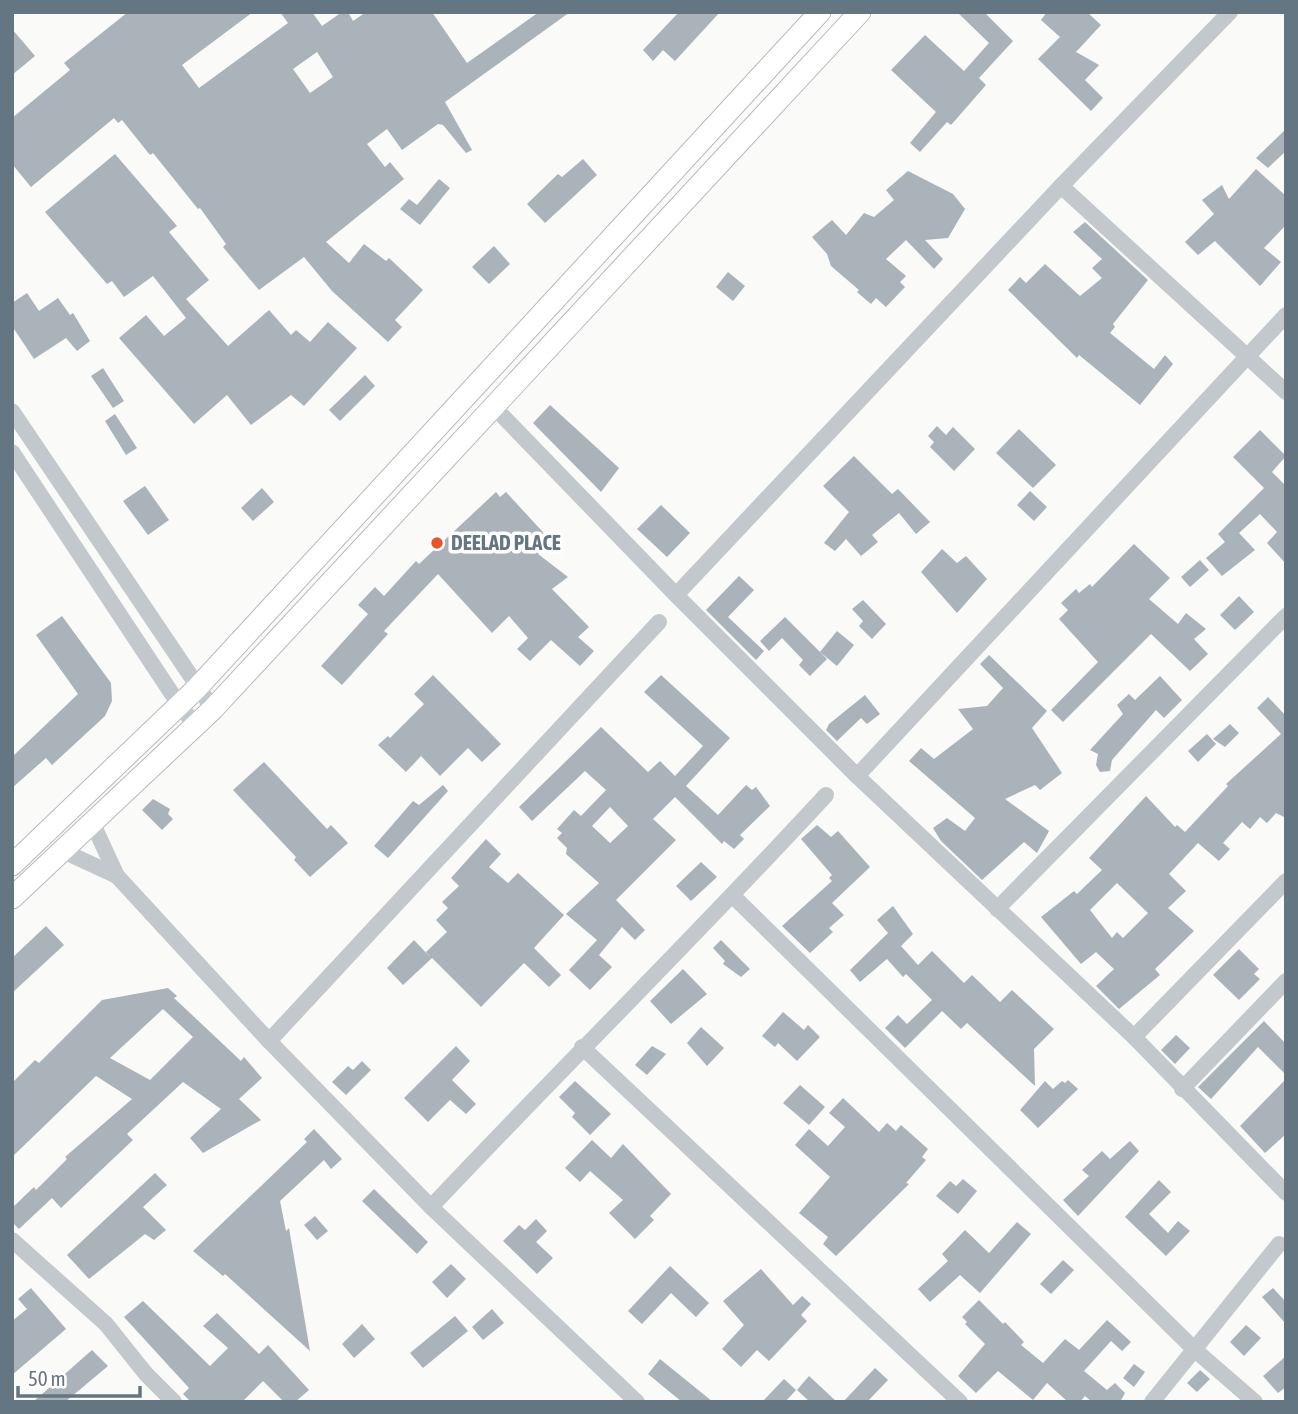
<svg xmlns="http://www.w3.org/2000/svg" width="1298" height="1414" font-family="'Asap Condensed',sans-serif">
	<style>
		.building { fill: #aab3b9; fill-rule: evenodd }
		.lines { fill: none; stroke-linecap: round; stroke-linejoin: round }
		.major-casing { stroke: #b5babe; stroke-width: 23 }
		.minor { stroke: #c3c8cc; stroke-width: 16 }
		.major { stroke: #fff; stroke-width: 21 }
		.poi-dot { fill: #e4572e; stroke: #fff; stroke-width: 2.5 }
		.labels { text-anchor: middle; stroke-width: 7; stroke-linejoin: round; paint-order: stroke }
		.poi-label { font-size: 21px; font-weight: bold; fill: #657683; stroke: #fff; text-anchor: start }
	</style>
	<rect width="100%" height="100%" fill="#fafaf8"/>
	<g class="building">
		<path d="M128,12H253L182,65L199,88L288,23L280,12H312L322,26L342,12H348L353,21L366,12H432L467,63L539,12H570L445,102L472,150L466,153L443,125L438,124L402,150L387,129L367,144L385,167L390,162L404,179L326,242L349,263L364,244L386,261L389,258L423,290L395,320L402,327L388,342L332,291L304,257L259,290L223,247L226,244L200,208L198,209L153,153L150,155L122,120L118,123L114,118L31,187L12,164V118L70,70L64,63ZM317,52L333,77L310,93L293,69Z"/>
		<polygon points="679,12 720,12 675,61 663,50 653,61 643,50"/>
		<polygon points="957,12 984,12 1013,41 979,78 986,85 951,125 947,122 920,152 910,143 936,112 891,70 925,35 964,71 989,43"/>
		<polygon points="1047,12 1087,12 1101,25 1076,52 1099,65 1085,80 1103,98 1091,111 1038,59 1060,37 1041,20"/>
		<polygon points="12,29 35,56 12,75"/>
		<polygon points="1286,129 1286,151 1268,168 1256,158"/>
		<polygon points="115,154 177,226 169,232 209,280 186,299 228,346 269,310 291,335 296,330 310,342 328,322 357,348 304,406 291,395 251,425 227,395 194,424 119,338 146,315 164,336 186,318 153,276 124,297 112,281 107,284 45,212"/>
		<polygon points="583,159 597,175 545,223 527,204 558,174 562,177"/>
		<polygon points="1256,169 1286,196 1286,225 1264,248 1281,262 1260,286 1215,241 1198,255 1185,242 1214,214 1202,200 1222,185 1229,199"/>
		<polygon points="908,171 953,194 965,209 948,238 925,240 943,259 934,269 906,240 886,259 906,276 900,282 905,287 886,307 876,298 871,304 857,292 859,290 831,266 827,254 812,237 832,220 846,235 864,213 874,217 894,200 886,190"/>
		<polygon points="439,179 450,188 420,225 400,209 409,199 417,205"/>
		<polygon points="1085,222 1148,280 1113,324 1115,327 1110,333 1154,369 1165,355 1173,364 1140,405 1079,355 1077,358 1008,290 1020,277 1026,283 1045,264 1080,296 1102,278 1092,268 1102,259 1073,232"/>
		<polygon points="494,246 510,264 489,284 472,267"/>
		<polygon points="728,272 745,286 733,301 716,287"/>
		<polygon points="27,293 39,311 58,298 70,315 73,313 90,341 77,351 66,338 34,359 12,326 12,303"/>
		<polygon points="103,368 124,401 113,408 91,376"/>
		<polygon points="365,375 375,386 340,421 329,410"/>
		<polygon points="550,405 619,468 601,492 533,423"/>
		<polygon points="115,414 137,448 126,455 105,421"/>
		<polygon points="937,426 946,435 953,427 975,449 954,471 930,447 934,442 928,436"/>
		<polygon points="1019,429 1056,465 1033,488 996,453"/>
		<polygon points="1260,430 1286,456 1272,472 1286,486 1286,564 1267,543 1277,532 1260,514 1239,533 1255,550 1222,576 1206,558 1225,542 1218,534 1264,488 1233,457"/>
		<polygon points="854,456 892,494 898,489 930,522 916,534 899,513 872,535 878,542 861,556 846,539 835,551 824,543 849,512 823,486"/>
		<polygon points="145,486 169,520 148,535 123,501"/>
		<polygon points="262,488 274,502 253,521 241,508"/>
		<polygon points="1030,491 1047,507 1034,521 1017,505"/>
		<polygon points="496,492 500,497 506,492 552,542 538,554 568,577 552,589 589,627 578,637 594,651 580,666 551,640 530,661 517,649 528,638 509,616 492,633 438,574 384,631 388,634 342,685 321,666 368,614 358,605 375,587 384,596 416,561 419,564"/>
		<polygon points="661,505 690,533 667,557 637,529"/>
		<polygon points="1134,544 1170,578 1149,599 1178,624 1186,613 1206,629 1194,639 1208,654 1190,671 1151,634 1063,722 1051,710 1098,662 1059,619 1068,610 1061,603 1076,589 1079,593 1090,584 1092,587"/>
		<polygon points="942,549 957,563 966,556 987,579 957,613 921,572"/>
		<polygon points="1200,560 1209,570 1190,587 1181,577"/>
		<polygon points="739,576 754,590 728,617 764,651 756,660 706,610"/>
		<polygon points="1239,596 1254,612 1235,630 1220,615"/>
		<polygon points="863,600 886,624 872,639 859,626 863,621 852,609"/>
		<polygon points="62,616 111,683 112,701 105,716 52,765 46,758 12,788 12,757 78,694 36,635"/>
		<polygon points="785,617 827,659 810,676 799,665 803,660 782,638 769,651 760,641"/>
		<polygon points="837,631 854,645 837,666 820,652"/>
		<polygon points="989,655 1047,711 1032,728 1062,773 1040,790 1035,785 1005,799 1049,831 1037,853 1024,842 982,880 941,841 933,828 947,818 965,831 975,818 909,761 921,748 934,759 973,729 958,709 987,706 1003,688 980,664"/>
		<polygon points="433,675 501,744 482,762 468,748 440,776 421,756 406,772 378,745 388,736 390,738 424,704 414,694"/>
		<path d="M661,675L730,738L686,786L718,815L746,785L752,790L756,787L770,806L740,835L744,839L734,849L724,841L722,844L675,797L653,819L676,840L616,900L645,930L635,940L622,927L599,955L612,967L590,990L569,970L597,940L566,914L599,883L566,854L567,848L557,838L562,833L557,829L574,810L581,816L606,790L585,771L532,821L519,807L601,727L648,772L660,761L675,776L703,746L644,692ZM610,807L628,826L610,843L592,826Z"/>
		<polygon points="1160,676 1182,700 1164,718 1156,710 1112,760 1110,771 1100,772 1096,765 1098,754 1090,750 1123,714 1117,705 1129,694 1135,700"/>
		<polygon points="865,695 880,714 867,724 861,718 837,741 826,730 829,724"/>
		<path d="M1268,697L1286,716V818L1276,813L1267,823L1260,817L1250,829L1242,822L1223,843L1230,849L1219,861L1198,843L1169,874L1186,891L1168,908L1194,931L1155,969L1160,975L1119,1009L1096,986L1114,969L1096,952L1081,964L1041,917L1074,891L1077,894L1102,870L1089,858L1146,796L1175,827L1177,825L1185,832L1228,786L1226,784L1281,734L1257,708ZM1117,883L1148,913L1123,938L1117,932L1112,938L1090,910Z"/>
		<polygon points="1230,724 1239,733 1225,747 1213,739"/>
		<polygon points="1207,734 1216,744 1198,762 1188,751"/>
		<polygon points="264,762 327,829 331,825 348,843 310,877 294,860 296,857 233,790"/>
		<polygon points="443,785 448,791 388,858 374,846 413,801 419,805"/>
		<polygon points="153,799 170,809 168,814 173,819 162,830 142,810"/>
		<polygon points="817,825 831,837 838,831 870,867 832,903 844,915 829,928 833,932 810,953 782,926 832,881 829,878 832,875 801,839"/>
		<polygon points="486,839 501,854 489,867 508,883 518,873 564,915 534,948 561,975 549,987 524,963 481,1007 432,958 403,985 387,968 414,940 431,958 426,952 447,932 436,920 448,908 442,902 459,886 451,878"/>
		<polygon points="701,862 717,877 691,901 676,886"/>
		<polygon points="893,906 913,934 901,946 918,965 932,951 964,983 972,975 1000,1002 1012,990 1054,1029 1034,1049 1035,1086 967,1023 961,1029 942,1011 905,1048 885,1028 898,1015 907,1024 932,1000 906,974 903,977 887,959 860,982 850,970 888,933 877,920"/>
		<polygon points="46,926 64,945 12,993 12,958"/>
		<polygon points="721,940 750,969 741,977 723,964 725,961 713,948"/>
		<polygon points="1239,949 1259,969 1254,974 1260,979 1239,1000 1213,975"/>
		<polygon points="683,969 707,994 671,1024 650,1001"/>
		<path d="M168,988L177,996L174,998L241,1061L244,1057L262,1078L239,1099L261,1120L203,1153L190,1138L221,1109L183,1082L127,1134L133,1140L61,1208L52,1198L19,1229L12,1222V1208L34,1187L36,1190L67,1159L65,1157L132,1099L96,1076L12,1157V1083L35,1060L39,1063L102,1000ZM163,1009L193,1037L150,1080L110,1058Z"/>
		<polygon points="783,1012 804,1030 808,1025 820,1037 797,1061 778,1043 775,1047 762,1036"/>
		<polygon points="1264,1021 1286,1044 1286,1075 1258,1047 1211,1099 1198,1087"/>
		<polygon points="701,1027 724,1048 707,1066 687,1043"/>
		<polygon points="1176,1035 1190,1048 1175,1064 1161,1050"/>
		<polygon points="456,1046 470,1061 452,1080 476,1104 466,1114 450,1100 428,1122 404,1098"/>
		<polygon points="652,1046 666,1054 647,1075 635,1065"/>
		<polygon points="362,1061 371,1070 346,1095 332,1082 348,1066 353,1070"/>
		<polygon points="1286,1079 1286,1134 1265,1153 1240,1126"/>
		<polygon points="1068,1080 1078,1089 1038,1128 1020,1110 1045,1081 1053,1089 1062,1081 1065,1083"/>
		<polygon points="575,1081 611,1114 590,1135 572,1117 575,1113 559,1097"/>
		<polygon points="800,1085 825,1107 809,1125 783,1103"/>
		<polygon points="843,1098 879,1132 887,1123 896,1131 901,1125 928,1149 922,1157 926,1160 906,1183 909,1184 836,1256 823,1244 828,1237 799,1213 830,1177 795,1145 809,1129 828,1146 845,1127 829,1113"/>
		<polygon points="314,1129 342,1159 331,1169 324,1160 280,1201 286,1231 289,1228 310,1351 225,1274 223,1276 193,1251 307,1142 304,1139"/>
		<polygon points="592,1140 611,1158 623,1144 671,1194 650,1216 654,1220 635,1239 609,1213 623,1200 590,1171 580,1182 565,1168"/>
		<polygon points="1130,1141 1139,1151 1078,1216 1063,1200 1089,1176 1082,1170 1102,1151 1110,1159"/>
		<polygon points="155,1173 167,1185 143,1207 166,1230 154,1240 145,1234 89,1279 67,1255"/>
		<polygon points="963,1179 977,1191 958,1214 936,1196 950,1181 956,1186"/>
		<polygon points="1159,1180 1171,1192 1149,1214 1168,1233 1178,1221 1190,1231 1166,1256 1125,1217"/>
		<polygon points="374,1189 428,1242 417,1254 362,1201"/>
		<polygon points="315,1216 328,1231 317,1240 304,1225"/>
		<polygon points="536,1219 547,1231 536,1242 553,1258 537,1274 503,1241 519,1225 525,1230"/>
		<polygon points="1017,1222 1031,1234 980,1293 960,1275 930,1302 918,1289 948,1261 942,1254 965,1230 989,1253"/>
		<polygon points="1063,1260 1074,1270 1051,1294 1040,1284"/>
		<polygon points="451,1264 466,1279 447,1298 432,1282"/>
		<polygon points="670,1266 709,1303 696,1317 671,1293 642,1324 628,1311"/>
		<polygon points="761,1269 793,1305 802,1296 811,1304 801,1315 807,1321 769,1361 757,1350 741,1367 722,1349 744,1325 723,1301"/>
		<polygon points="31,1288 66,1329 12,1375 12,1321 27,1309 18,1299"/>
		<polygon points="1273,1288 1286,1302 1286,1324 1262,1297"/>
		<polygon points="979,1300 1003,1324 1005,1322 1024,1342 1021,1345 1043,1363 1065,1339 1079,1350 1107,1320 1131,1342 1122,1351 1111,1341 1084,1371 1107,1390 1115,1383 1125,1393 1120,1402 1092,1402 1085,1396 1080,1402 1068,1402 1047,1383 1033,1400 998,1371 976,1393 958,1376 985,1344 965,1324 967,1322 962,1317"/>
		<polygon points="143,1301 210,1366 228,1348 203,1326 217,1313 259,1354 268,1345 309,1390 295,1402 284,1402 263,1381 242,1402 191,1402 183,1394 189,1388 124,1317"/>
		<polygon points="492,1309 504,1323 483,1340 472,1327"/>
		<polygon points="455,1316 468,1331 423,1368 410,1353"/>
		<polygon points="362,1324 375,1339 354,1358 342,1344"/>
		<polygon points="1246,1325 1261,1338 1244,1356 1230,1342"/>
		<polygon points="92,1350 108,1366 65,1402 33,1402"/>
		<polygon points="1286,1356 1286,1387 1278,1393 1263,1376"/>
		<polygon points="660,1359 713,1402 682,1402 648,1374"/>
		<polygon points="1134,1364 1145,1372 1134,1387 1123,1378"/>
		<polygon points="875,1368 888,1380 867,1402 843,1402"/>
		<polygon points="1200,1370 1210,1379 1197,1392 1187,1383"/>
		<polygon points="809,1376 837,1402 810,1402 797,1390"/>
		<polygon points="784,1379 796,1390 785,1402 762,1402"/>
	</g>
	<g class="lines">
		<g class="major-casing">
			<g id="major">
				<polyline points="12,865 196,689 820,12"/>
				<polyline points="12,898 213,709 860,12"/>
			</g>
		</g>
		<g class="minor">
			<polyline points="1061,186 1286,392"/>
			<polyline points="494,407 676,595 857,776 1134,1037 1286,1193"/>
			<polyline points="12,411 213,709"/>
			<polyline points="12,452 180,706 196,726"/>
			<polyline points="676,595 1061,186 1230,12"/>
			<polyline points="857,776 1286,315"/>
			<polyline points="93,824 117,876 269,1041 431,1207 637,1402"/>
			<polyline points="63,851 117,876"/>
			<polyline points="733,896 1195,1350 1255,1402"/>
			<polyline points="997,909 1286,616"/>
			<polyline points="1134,1037 1286,881"/>
			<polyline points="269,1041 659,622"/>
			<polyline points="582,1047 960,1402"/>
			<polyline points="1182,1089 1286,981"/>
			<path d="M431,1207C562,1068 697,935 826,795"/>
			<polyline points="12,1240 106,1324 146,1374 174,1402"/>
			<polyline points="1152,1402 1279,1244"/>
		</g>
		<use href="#major" class="major"/>
	</g>
	<circle class="poi-dot" cx="437" cy="543" r="7"/>
	<g class="labels">
		<g class="poi-label">
			<text x="451" y="550">DEELAD PLACE</text>
		</g>
	</g>
	<rect width="1298" height="1414" fill="none" stroke="#657683" stroke-width="28"/>
	<path d="M18 1386v10h122v-10" fill="none" stroke="#657683" stroke-width="3.5"/>
	<text x="28" y="1386" font-size="21" fill="#657683" stroke="#ffffff" stroke-width="5" paint-order="stroke">50 m</text>
</svg>
